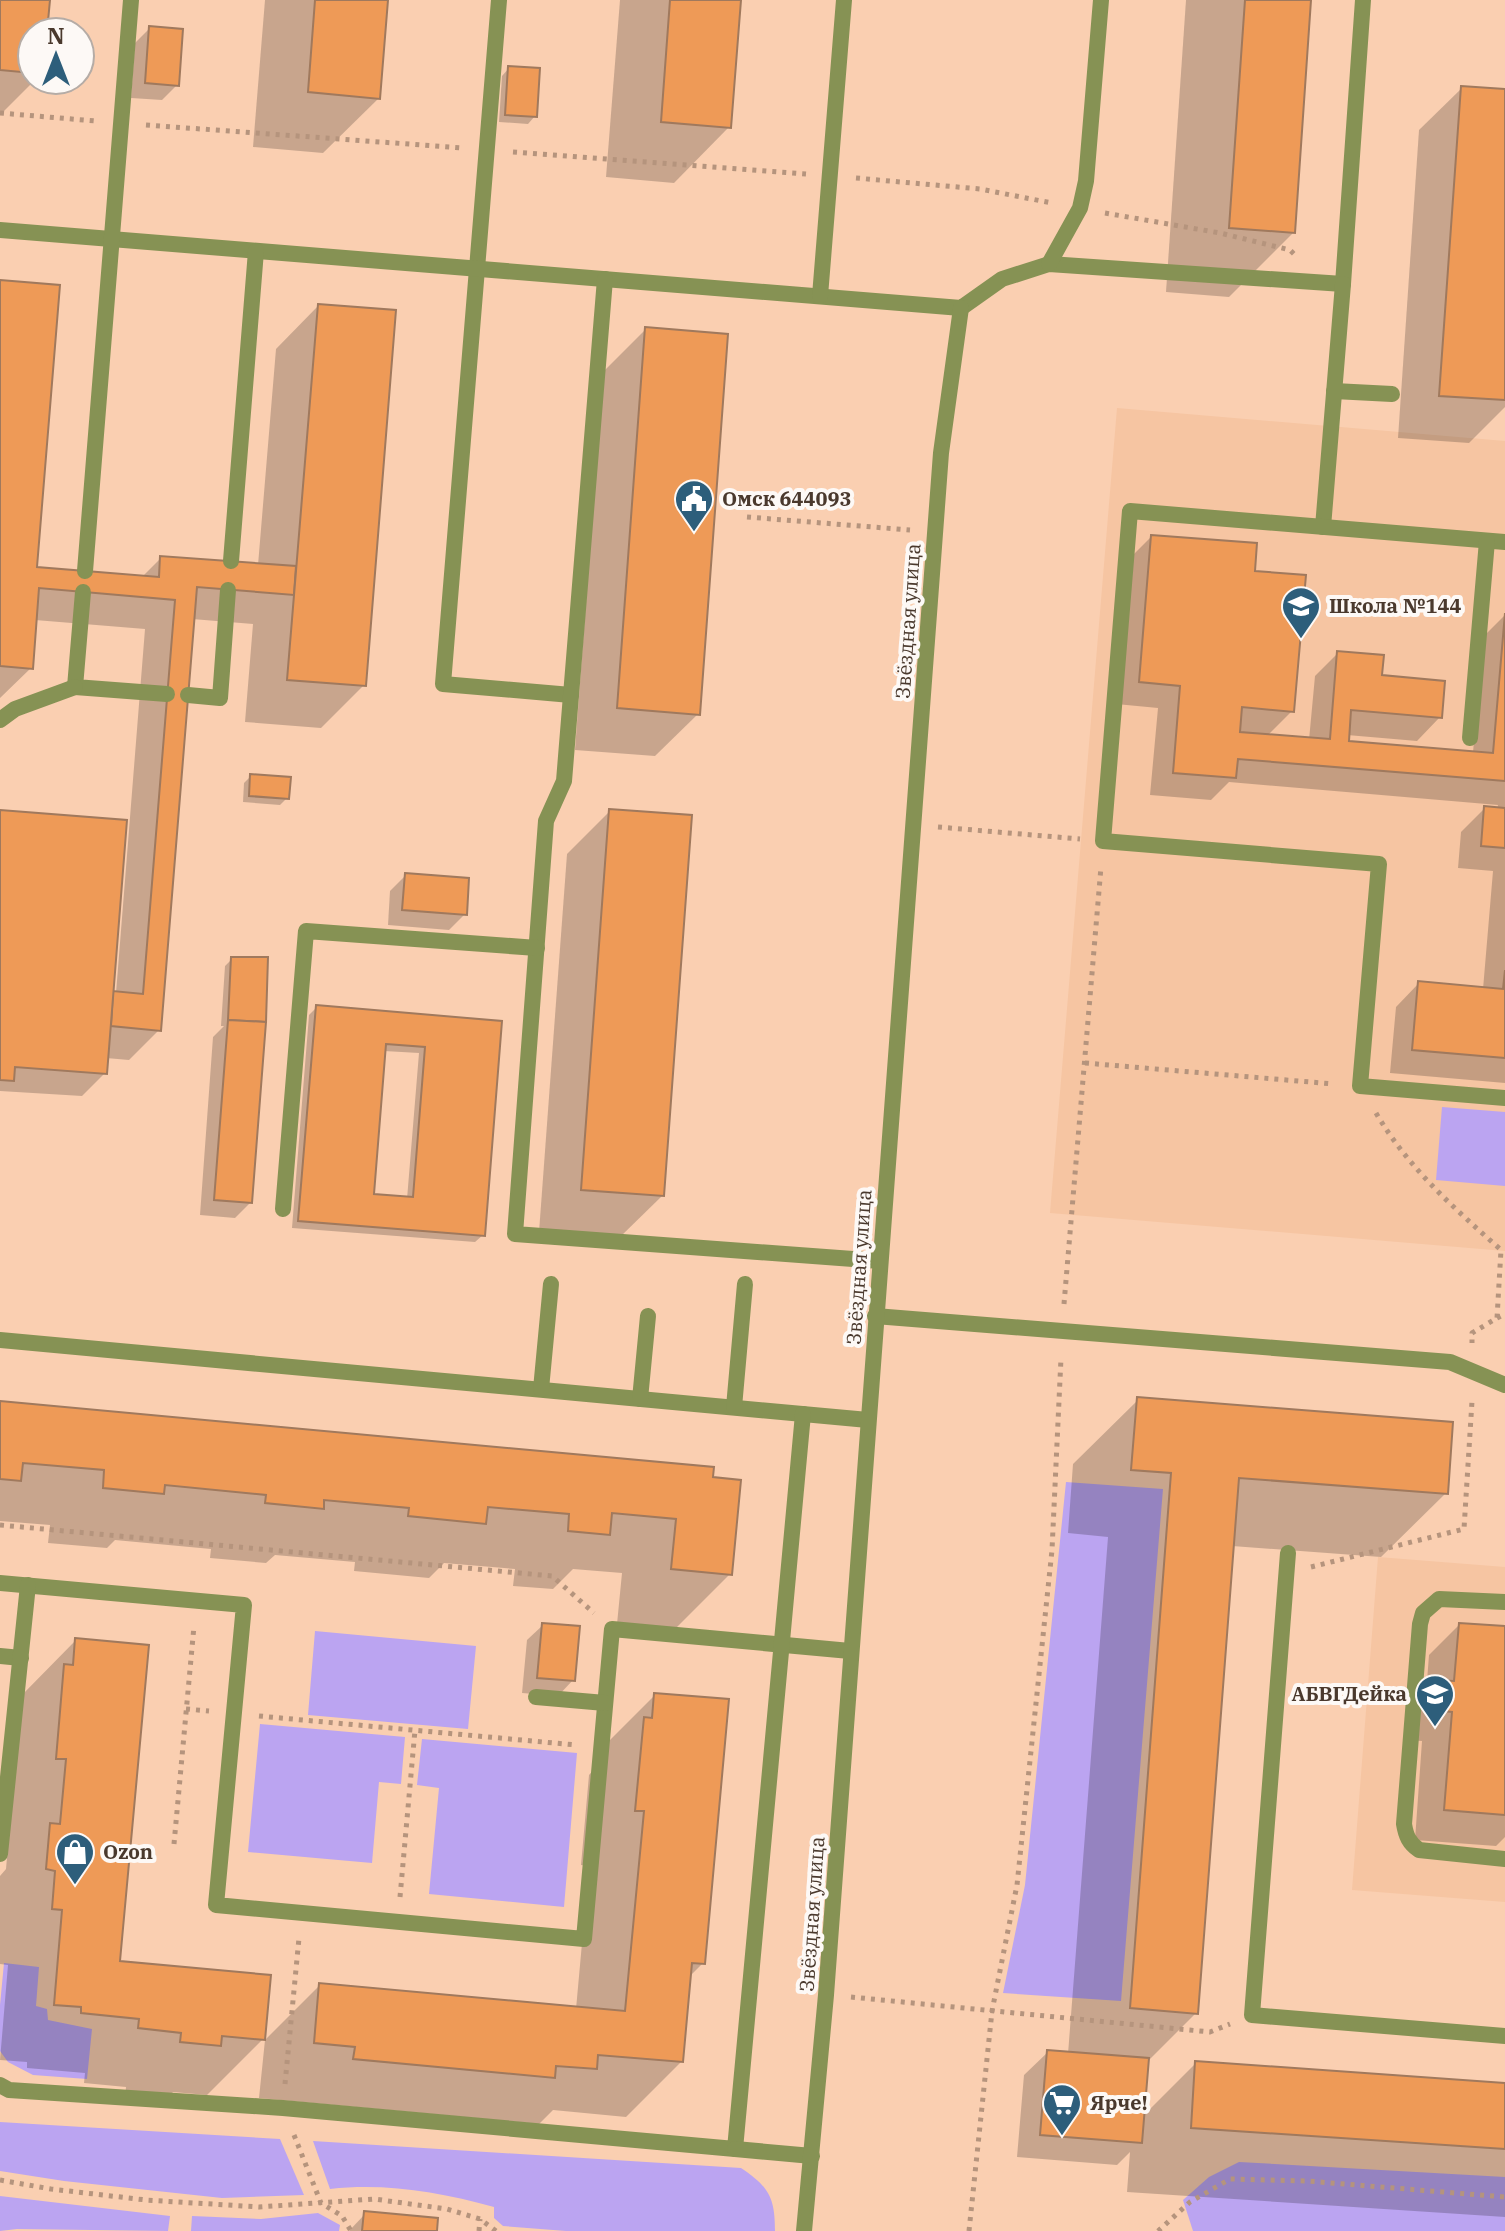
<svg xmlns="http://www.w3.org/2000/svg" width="1505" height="2231" font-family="'IBM Plex Serif',serif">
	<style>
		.built { fill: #f6c5a2 }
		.green { fill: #bba4f1 }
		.shadow { fill: #0003; fill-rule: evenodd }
		.building { fill: #ee9a57; stroke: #a0795d; stroke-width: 2; fill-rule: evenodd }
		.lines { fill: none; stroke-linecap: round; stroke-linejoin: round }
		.path { stroke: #b5947d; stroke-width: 5; stroke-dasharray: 4 6; stroke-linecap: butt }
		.lane { stroke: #869254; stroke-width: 16 }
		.street { stroke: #869254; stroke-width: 16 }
		.labels { text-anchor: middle; stroke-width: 8; stroke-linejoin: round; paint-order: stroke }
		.poi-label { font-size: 20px; font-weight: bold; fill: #4a392d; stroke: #fdf9f6; text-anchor: start }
		.street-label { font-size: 20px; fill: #4a392d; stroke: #fdf9f6 }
	</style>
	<rect width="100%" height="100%" fill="#facfb1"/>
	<g class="built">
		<polygon points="1117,408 1505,441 1505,1251 1050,1213"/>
		<polygon points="1378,1557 1505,1567 1505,1902 1352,1890"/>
	</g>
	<g class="green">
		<polygon points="1442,1107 1505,1112 1505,1186 1436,1180"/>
		<polygon points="1066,1482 1163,1489 1121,2001 1003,1993 1025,1885"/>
		<polygon points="315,1631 476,1646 468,1729 308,1715"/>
		<polygon points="260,1724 405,1737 401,1784 379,1782 372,1863 248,1852"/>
		<polygon points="422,1739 577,1753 564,1907 429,1894 439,1788 417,1785"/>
		<polygon points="4,1963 39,1967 36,2006 47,2009 48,2020 92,2029 87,2079 33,2075 8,2062 0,2051 0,2005"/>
		<polygon points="0,2122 280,2139 304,2195 222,2198 64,2181 0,2171"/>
		<path d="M313,2141L741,2168C769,2187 775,2197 775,2231H566L503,2226L494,2218V2207C439,2192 386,2183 330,2189Z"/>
		<polygon points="1239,2162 1505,2177 1505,2231 1193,2231 1183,2200 1209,2177"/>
		<polygon points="0,2196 170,2216 168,2231 17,2229 0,2231"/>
		<polygon points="318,2213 340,2225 339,2231 191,2231 192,2216 261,2219"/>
	</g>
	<g class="shadow">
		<polygon points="0,0 48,0 45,32 32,32 32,80 35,80 0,115"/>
		<polygon points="265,0 386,0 379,98 323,153 253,147"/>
		<polygon points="620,0 739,0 729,127 674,183 606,177"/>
		<polygon points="1186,0 1310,0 1293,233 1229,297 1166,292"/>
		<polygon points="150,28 177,85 162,100 131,98 135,43"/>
		<polygon points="509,68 535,116 528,124 499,122 502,76"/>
		<polygon points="1462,88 1505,91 1505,407 1469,443 1398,438 1419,130"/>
		<polygon points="0,282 35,569 142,577 161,558 258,565 276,349 318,306 364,685 321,728 245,722 253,624 192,619 159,1030 129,1060 106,1058 105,1073 82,1096 0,1091 0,812 111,996 116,993 145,629 35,620 31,668 0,698"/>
		<polygon points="646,329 698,714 655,756 575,750 603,372"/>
		<polygon points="1151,537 1252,572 1292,711 1267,736 1309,740 1315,676 1338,653 1380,677 1440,717 1417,741 1347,735 1347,742 1473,753 1482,638 1505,615 1505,1083 1390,1073 1396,1007 1419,983 1483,989 1493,871 1458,868 1461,832 1485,808 1497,809 1498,805 1229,782 1211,800 1150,795 1158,708 1116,704 1128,560"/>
		<polygon points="251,776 287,798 280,805 243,802 244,783"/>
		<polygon points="610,811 662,1196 619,1238 539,1232 567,854"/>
		<polygon points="406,875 465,914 449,930 388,925 390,891"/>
		<polygon points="232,959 251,1202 235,1218 200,1215 213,1037 224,1026 221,1026 225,966"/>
		<path d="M317,1007L500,1023L483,1235L475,1242L292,1228L309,1015ZM384,1051L419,1053L407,1199L372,1196Z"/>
		<polygon points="1138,1400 1446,1493 1381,1557 1232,1546 1196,2013 1147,2062 1142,2117 1196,2063 1505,2084 1505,2217 1127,2192 1130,2152 1117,2165 1017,2157 1024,2075 1048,2052 1068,2054 1108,1537 1068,1533 1073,1464"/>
		<polygon points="0,1403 711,1469 730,1574 675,1629 617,1624 622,1573 573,1569 553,1589 513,1586 515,1569 444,1563 429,1578 354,1571 355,1562 275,1555 266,1563 210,1558 211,1549 115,1540 107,1548 48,1543 50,1525 0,1521"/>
		<polygon points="543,1625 573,1680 558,1696 522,1693 527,1640"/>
		<polygon points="1459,1625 1505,1628 1505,1837 1496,1846 1415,1840 1422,1741 1405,1740 1408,1713 1426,1694 1429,1655"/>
		<polygon points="76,1640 118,1963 263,2039 207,2095 173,2092 164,2101 125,2097 126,2087 84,2083 85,2073 27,2068 27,2062 0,2060 8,1965 0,1964 0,1876 6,1869 21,1696"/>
		<polygon points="655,1695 703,1963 689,1977 681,2062 626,2117 553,2110 539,2124 259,2098 265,2040 320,1985 576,2009 589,1866 581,1865 589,1775 598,1765 600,1750"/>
		<polygon points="365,2214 435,2231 349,2231"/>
	</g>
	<g class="building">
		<polygon points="0,0 50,0 47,32 32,32 32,73 0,70"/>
		<polygon points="315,0 388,0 380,99 308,92"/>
		<polygon points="670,0 741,0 731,128 661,122"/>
		<polygon points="1245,0 1311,0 1295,233 1229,228"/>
		<polygon points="149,26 183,29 179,86 145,83"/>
		<polygon points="508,66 540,68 537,117 505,115"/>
		<polygon points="1461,86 1505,89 1505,400 1439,396"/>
		<polygon points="0,280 60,285 37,567 159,577 160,556 296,566 294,595 197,587 161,1031 111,1026 113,991 143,994 175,600 39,588 33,669 0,666"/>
		<polygon points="318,304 396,310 366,686 287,680"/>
		<polygon points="645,327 728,334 700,715 617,708"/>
		<polygon points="1151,535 1257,543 1255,571 1306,575 1294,712 1242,707 1240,732 1330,739 1337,651 1384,655 1382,675 1445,681 1442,718 1351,710 1349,741 1493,753 1505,613 1505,781 1238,759 1236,778 1173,773 1180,686 1139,682"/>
		<polygon points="250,774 291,777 289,799 249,796"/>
		<polygon points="1484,806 1505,808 1505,848 1481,846"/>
		<polygon points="609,809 692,815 664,1196 581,1190"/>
		<polygon points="0,810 127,820 107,1074 15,1067 14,1081 0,1080"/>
		<polygon points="405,873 469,878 467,915 402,910"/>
		<polygon points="231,957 268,957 266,1022 228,1020"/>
		<polygon points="1505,970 1505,1058 1412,1050 1418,981 1503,989"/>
		<path d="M316,1005L502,1021L485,1236L298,1221ZM386,1044L425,1047L413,1197L374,1194Z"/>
		<polygon points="228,1020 266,1022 252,1203 214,1200"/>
		<polygon points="1137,1397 1453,1422 1448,1494 1239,1478 1198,2014 1130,2008 1171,1473 1131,1470"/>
		<polygon points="0,1401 714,1467 713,1477 741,1480 732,1575 671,1569 676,1519 612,1513 610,1535 568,1531 569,1514 488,1507 486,1524 408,1516 409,1508 324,1500 324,1509 265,1503 266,1495 165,1485 164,1494 103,1488 104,1470 23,1463 21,1481 0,1479"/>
		<polygon points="542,1623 580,1626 575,1681 537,1678"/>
		<polygon points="1459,1623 1505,1626 1505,1815 1444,1810 1452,1712 1435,1710 1437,1680 1454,1681"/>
		<polygon points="75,1638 149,1645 120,1961 271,1975 265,2040 222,2036 221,2046 180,2042 181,2033 138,2028 139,2019 81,2013 81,2007 54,2005 62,1910 52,1909 55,1871 46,1869 50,1823 60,1824 66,1759 56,1759 64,1664 73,1665"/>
		<polygon points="654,1693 729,1699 705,1964 692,1963 683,2062 598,2055 597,2069 556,2066 555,2078 353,2059 355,2047 314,2043 319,1983 625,2011 644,1811 635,1811 644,1717 652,1718"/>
		<polygon points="1047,2050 1149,2058 1142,2143 1040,2135"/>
		<polygon points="1195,2061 1505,2083 1505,2149 1191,2128"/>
		<polygon points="364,2211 438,2218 437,2231 362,2231"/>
	</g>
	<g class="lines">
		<g class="path">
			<polyline points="0,113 96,121"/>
			<polyline points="146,125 463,148"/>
			<polyline points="513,152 806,174"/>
			<polyline points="856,178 980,189 1052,203"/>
			<polyline points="1105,213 1220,233 1290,250 1294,254"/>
			<polyline points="747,517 910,530"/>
			<polyline points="938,827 1080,839"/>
			<polyline points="1085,1063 1334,1084"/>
			<path d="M1376,1113C1409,1169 1453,1207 1501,1250L1497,1318L1472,1333V1343"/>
			<polyline points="1064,1304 1101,867"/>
			<polyline points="1497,1318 1505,1314"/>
			<polyline points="0,1525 552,1576 594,1613"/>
			<polyline points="1311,1567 1464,1529 1472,1401"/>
			<polyline points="186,1709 209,1711"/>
			<polyline points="259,1716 576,1745"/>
			<polyline points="174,1844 194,1626"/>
			<polyline points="400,1897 415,1730"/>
			<polyline points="851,1997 1210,2032 1230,2024"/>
			<polyline points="285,2084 299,1938"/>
			<polyline points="294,2135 321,2203 342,2216 351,2231"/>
			<polyline points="0,2180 51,2189 146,2200 259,2207 374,2199 447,2209 480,2219 496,2231"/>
			<polyline points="479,2231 480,2219"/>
			<polyline points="969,2231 992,2011 1017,1885 1052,1550 1061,1358"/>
			<polyline points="1158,2231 1190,2202 1230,2179 1307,2181 1505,2197"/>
		</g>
		<g class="lane">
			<polyline points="499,0 443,684 571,695"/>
			<polyline points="0,230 961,308 1002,279 1049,264 1343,284 1363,0"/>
			<polyline points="1049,264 1080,208 1086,181 1101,0"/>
			<polyline points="605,279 564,781 546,821 515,1234 880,1261"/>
			<polyline points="820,296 844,0"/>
			<polyline points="1334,391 1392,394"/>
			<polyline points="1323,527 1343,284"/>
			<polyline points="1505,542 1130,511 1103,841 1379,864 1360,1086 1505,1098"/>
			<polyline points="231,561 256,251"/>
			<polyline points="85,571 131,0"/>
			<polyline points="83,592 75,687 167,694"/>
			<polyline points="188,695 220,698 228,590"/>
			<polyline points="0,720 15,709 75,687"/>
			<polyline points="1470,738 1487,541"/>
			<polyline points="283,1209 306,931 537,948"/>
			<polyline points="875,1316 1450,1362 1505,1385"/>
			<polyline points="0,1340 868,1420"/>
			<polyline points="541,1389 551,1284"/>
			<polyline points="640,1399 648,1316"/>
			<polyline points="734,1407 745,1284"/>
			<polyline points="1288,1553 1252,2015 1505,2036"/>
			<polyline points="0,1583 244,1605 216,1905 584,1939 612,1629 850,1651"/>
			<path d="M1505,1602L1439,1599L1423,1613L1420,1624L1404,1824C1406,1836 1409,1843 1419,1850L1505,1859"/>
			<polyline points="0,1656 21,1658"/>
			<polyline points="536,1697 605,1703"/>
			<polyline points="0,1854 28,1585"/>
			<polyline points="0,2085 9,2090 283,2108 735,2149 803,1414"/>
			<polyline points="735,2149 812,2156"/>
		</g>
		<polyline class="street" points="804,2231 826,1995 941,453 961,308"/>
	</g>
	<defs>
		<g id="civic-pin" transform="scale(2)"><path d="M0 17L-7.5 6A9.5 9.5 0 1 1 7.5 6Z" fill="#2d5e7b" stroke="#fdf9f6"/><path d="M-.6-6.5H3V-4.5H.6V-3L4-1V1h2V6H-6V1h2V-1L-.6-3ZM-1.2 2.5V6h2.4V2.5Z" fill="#fff"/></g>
		<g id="school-pin" transform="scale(2)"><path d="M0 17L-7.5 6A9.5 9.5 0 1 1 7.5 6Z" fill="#2d5e7b" stroke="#fdf9f6"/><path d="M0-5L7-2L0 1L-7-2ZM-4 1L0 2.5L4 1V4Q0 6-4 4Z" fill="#fff"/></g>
		<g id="shop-pin" transform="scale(2)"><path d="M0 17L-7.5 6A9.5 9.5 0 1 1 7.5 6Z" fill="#2d5e7b" stroke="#fdf9f6"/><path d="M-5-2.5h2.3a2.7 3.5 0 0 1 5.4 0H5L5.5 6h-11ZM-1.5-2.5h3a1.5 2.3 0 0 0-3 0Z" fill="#fff"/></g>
		<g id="supermarket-pin" transform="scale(2)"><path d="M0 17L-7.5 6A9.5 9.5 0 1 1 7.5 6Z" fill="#2d5e7b" stroke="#fdf9f6"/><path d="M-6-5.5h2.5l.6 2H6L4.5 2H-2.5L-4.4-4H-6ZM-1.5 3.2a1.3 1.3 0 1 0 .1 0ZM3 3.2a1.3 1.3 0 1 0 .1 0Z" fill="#fff"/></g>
	</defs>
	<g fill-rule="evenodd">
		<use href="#civic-pin" x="694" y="499"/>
		<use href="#school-pin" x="1301" y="606"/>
		<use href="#school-pin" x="1435" y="1694"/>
		<use href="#shop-pin" x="75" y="1852"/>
		<use href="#supermarket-pin" x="1062" y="2103"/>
	</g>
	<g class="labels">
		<g class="poi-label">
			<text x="722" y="506">Омск 644093</text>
			<text x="1329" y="613">Школа №144</text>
			<text x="1407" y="1701" text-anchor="end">АБВГДейка</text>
			<text x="103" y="1859">Ozon</text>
			<text x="1090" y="2110">Ярче!</text>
		</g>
		<g class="street-label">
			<text transform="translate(908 621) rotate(-86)" y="7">Звёздная улица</text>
			<text transform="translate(859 1267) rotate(-86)" y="7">Звёздная улица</text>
			<text transform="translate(812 1914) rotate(-86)" y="7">Звёздная улица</text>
		</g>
	</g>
	<g transform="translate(56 56)"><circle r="38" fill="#fdf9f6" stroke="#b5aca6" stroke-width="2"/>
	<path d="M0-6L14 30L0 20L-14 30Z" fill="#2d5e7b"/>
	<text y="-12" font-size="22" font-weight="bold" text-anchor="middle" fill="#4a392d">N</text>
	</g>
</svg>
